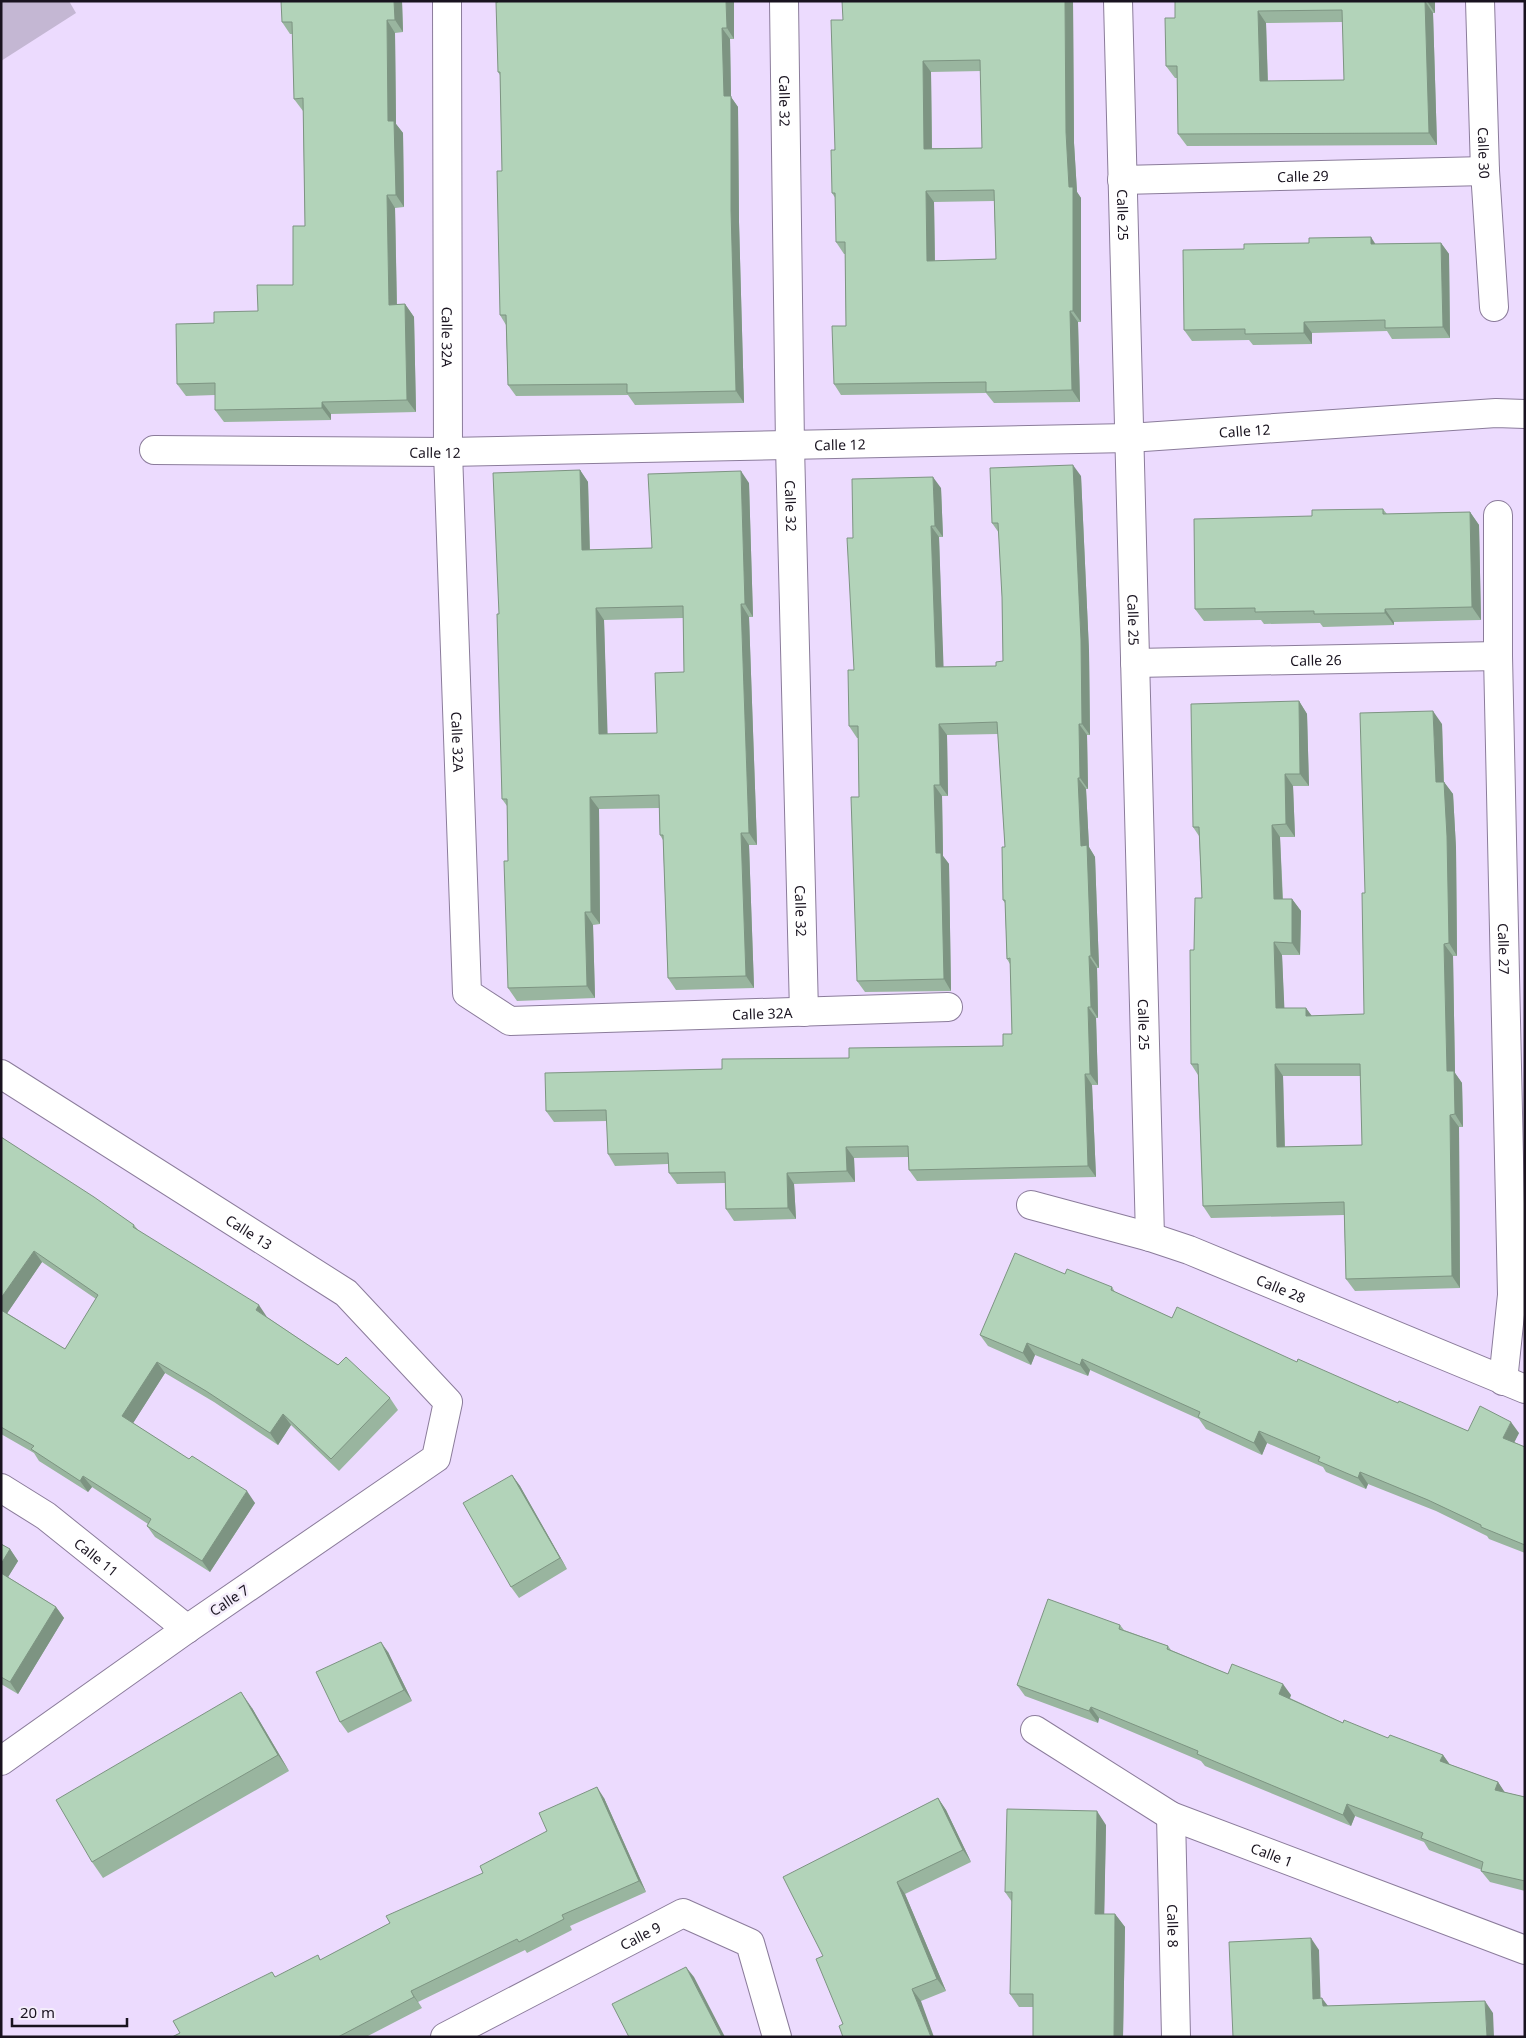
<svg xmlns="http://www.w3.org/2000/svg" width="1526" height="2038" viewBox="0 0 1526 2038" font-family="'Noto Sans',sans-serif">
  <rect width="100%" height="100%" fill="#ecdbfe"/>
  <path fill="#c4b7d3" d="M 1,1 L 69,1 L 76,13 L 1,61 Z"/>
  <g fill="none" stroke-linecap="round" stroke-linejoin="round">
    <g stroke="#8b7c9b" stroke-width="30">
      <g id="minor">
        <path id="s1" d="M 447,1 L 448,452 L 467,993 L 510,1021 L 948,1007"/>
        <path id="s2" d="M 784,1 L 790,446 L 804,1012"/>
        <path id="s3" d="M 1118,1 L 1150,1237"/>
        <path id="s4" d="M 1480,1 L 1485,171 L 1494,307"/>
        <path id="s5" d="M 1122,180 L 1485,171"/>
        <path id="s6" d="M 154,450 L 448,452 L 1129,438 L 1496,413 L 1525,414"/>
        <path id="s7" d="M 1498,515 L 1498,656 L 1512,1295 L 1503,1381"/>
        <path id="s8" d="M 1135,663 L 1498,656"/>
        <path id="s9" d="M 1,1074 L 346,1293 L 448,1402 L 436,1458 L 187,1629 L 1,1761"/>
        <path id="s10" d="M 1031,1205 L 1150,1237 L 1189,1250 L 1525,1389"/>
        <path id="s11" d="M 1,1488 L 46,1516 L 187,1629"/>
        <path id="s12" d="M 1035,1730 L 1171,1816 L 1525,1950"/>
        <path id="s13" d="M 1171,1816 L 1176,2037"/>
        <path id="s14" d="M 445,2037 L 683,1913 L 750,1943 L 777,2037"/>
      </g>
    </g>
    <use href="#minor" stroke="#fff" stroke-width="28"/>
  </g>
  <path fill="#99b59f" fill-rule="evenodd" d="M 402,1 L 403,32 L 395,33 L 396,124 L 403,133 L 404,207 L 395,208 L 397,304 L 405,304 L 414,317 L 416,412 L 331,414 L 331,420 L 224,422 L 215,410 L 215,395 L 186,396 L 177,384 L 214,323 L 258,311 L 293,285 L 305,226 L 303,111 L 294,99 L 293,34 L 290,34 L 282,22 Z
    M 498,1 L 734,1 L 734,39 L 730,39 L 731,97 L 738,107 L 739,222 L 744,403 L 635,405 L 628,395 L 516,396 L 508,385 L 506,325 L 500,315 L 502,171 L 500,75 L 498,72 Z
    M 1073,1 L 1074,143 L 1077,192 L 1081,198 L 1081,322 L 1078,322 L 1080,402 L 994,403 L 986,393 L 841,395 L 834,384 L 846,326 L 845,254 L 844,254 L 836,242 L 836,199 L 832,193 L 843,20 ZM 981,71 L 982,148 L 932,148 L 931,72 ZM 994,201 L 996,259 L 935,261 L 934,202 Z
    M 1175,1 L 1435,1 L 1435,13 L 1433,13 L 1437,145 L 1187,146 L 1178,134 L 1177,78 L 1175,78 L 1166,66 L 1175,18 ZM 1343,22 L 1344,80 L 1268,81 L 1266,23 Z
    M 1441,243 L 1449,254 L 1450,338 L 1392,339 L 1387,331 L 1312,333 L 1312,344 L 1253,345 L 1249,340 L 1192,341 L 1184,330 L 1244,249 L 1376,244 Z
    M 580,470 L 588,482 L 590,550 L 652,548 L 749,483 L 753,617 L 749,617 L 757,845 L 749,845 L 754,988 L 676,990 L 668,978 L 663,840 L 660,835 L 659,808 L 599,809 L 600,924 L 593,925 L 595,998 L 517,1001 L 508,988 L 508,861 L 507,806 L 502,799 L 499,614 ZM 683,618 L 684,672 L 657,733 L 607,734 L 604,620 Z
    M 1081,476 L 1089,651 L 1090,735 L 1087,735 L 1088,789 L 1086,789 L 1089,847 L 1095,857 L 1099,968 L 1097,968 L 1098,1018 L 1096,1018 L 1098,1085 L 1092,1085 L 1096,1177 L 917,1181 L 909,1170 L 908,1157 L 854,1158 L 855,1182 L 794,1184 L 796,1219 L 734,1221 L 726,1209 L 725,1183 L 677,1184 L 669,1173 L 668,1164 L 615,1166 L 608,1154 L 607,1121 L 554,1122 L 546,1111 L 722,1069 L 849,1058 L 1003,1046 L 1012,1034 L 1010,964 L 1007,959 L 1005,903 L 1003,900 L 1005,847 L 998,734 L 947,735 L 948,796 L 942,796 L 943,856 L 949,864 L 951,991 L 865,992 L 857,981 L 859,797 L 858,738 L 857,738 L 849,726 L 854,670 L 853,538 L 941,488 L 943,537 L 939,537 L 943,667 L 996,666 L 1003,661 L 1002,597 L 999,533 L 992,523 Z
    M 1383,509 L 1387,514 L 1470,512 L 1479,525 L 1481,620 L 1394,622 L 1394,625 L 1323,627 L 1320,623 L 1264,624 L 1261,620 L 1204,621 L 1195,609 L 1312,516 Z
    M 1299,701 L 1307,714 L 1309,786 L 1293,786 L 1295,837 L 1280,837 L 1283,899 L 1292,899 L 1301,911 L 1300,955 L 1282,955 L 1284,1008 L 1306,1008 L 1311,1016 L 1364,1014 L 1365,893 L 1442,724 L 1444,782 L 1453,794 L 1456,848 L 1457,956 L 1453,956 L 1455,1073 L 1462,1083 L 1463,1127 L 1459,1127 L 1460,1288 L 1355,1291 L 1346,1279 L 1344,1215 L 1211,1218 L 1203,1206 L 1198,1075 L 1191,1064 L 1194,950 L 1202,898 L 1199,836 L 1193,827 ZM 1283,1076 L 1361,1076 L 1362,1145 L 1285,1147 Z
    M 1,1137 L 134,1225 L 139,1231 L 338,1365 L 390,1398 L 398,1410 L 339,1471 L 291,1425 L 278,1445 L 214,1402 L 165,1373 L 133,1423 L 255,1503 L 210,1572 L 155,1537 L 147,1526 L 148,1524 L 92,1487 L 88,1492 L 39,1461 L 34,1453 L 1,1434 ZM 42,1262 L 96,1299 L 65,1349 L 7,1313 Z
    M 1065,1274 L 1112,1287 L 1115,1292 L 1172,1318 L 1297,1362 L 1398,1403 L 1468,1431 L 1519,1433 L 1514,1442 L 1525,1447 L 1525,1553 L 1489,1539 L 1487,1536 L 1436,1511 L 1368,1484 L 1366,1489 L 1326,1472 L 1323,1467 L 1267,1443 L 1262,1455 L 1206,1429 L 1199,1419 L 1090,1370 L 1088,1376 L 1035,1355 L 1031,1365 L 988,1346 L 980,1335 Z
    M 512,1475 L 520,1486 L 567,1569 L 519,1598 L 511,1587 Z
    M 1,1544 L 10,1549 L 18,1561 L 8,1577 L 56,1607 L 64,1618 L 18,1694 L 1,1684 Z
    M 1120,1625 L 1124,1630 L 1168,1646 L 1171,1650 L 1228,1674 L 1291,1695 L 1290,1698 L 1343,1723 L 1388,1738 L 1443,1755 L 1449,1764 L 1498,1782 L 1504,1792 L 1525,1797 L 1525,1891 L 1490,1882 L 1481,1871 L 1482,1870 L 1429,1850 L 1424,1842 L 1355,1816 L 1351,1826 L 1205,1766 L 1201,1761 L 1099,1718 L 1098,1723 L 1025,1696 L 1017,1685 Z
    M 388,1652 L 412,1701 L 348,1733 L 340,1722 Z
    M 252,1708 L 289,1771 L 103,1878 L 92,1862 Z
    M 604,1798 L 646,1892 L 570,1926 L 572,1930 L 527,1953 L 525,1950 L 418,2002 L 422,2008 L 366,2037 L 172,2037 L 180,2033 L 272,1972 L 275,1977 L 321,1960 L 483,1873 L 547,1831 Z
    M 938,1798 L 946,1810 L 971,1862 L 905,1894 L 946,1991 L 921,2001 L 843,2024 L 823,1956 Z
    M 1106,1825 L 1104,1914 L 1115,1914 L 1125,1927 L 1123,2037 L 1033,2037 L 1033,2007 L 1019,2007 L 1010,1994 L 1012,1902 L 1005,1892 Z"/>
  <path fill="#7d9482" d="M 394,1 L 402,1 L 403,32 L 395,20 Z
    M 726,1 L 734,1 L 734,39 L 727,28 Z
    M 1065,1 L 1073,1 L 1074,143 L 1077,192 L 1081,198 L 1081,322 L 1073,311 L 1069,187 L 1066,132 Z
    M 1425,1 L 1433,13 L 1437,145 L 1429,133 Z
    M 1427,1 L 1435,1 L 1435,13 Z
    M 1258,11 L 1266,23 L 1268,93 L 1260,81 Z
    M 387,20 L 395,33 L 396,124 L 403,133 L 404,207 L 396,195 L 388,121 Z
    M 722,28 L 730,39 L 731,97 L 738,107 L 739,222 L 744,403 L 736,391 L 724,96 Z
    M 923,61 L 931,72 L 932,160 L 924,149 Z
    M 926,191 L 934,202 L 935,272 L 927,261 Z
    M 387,195 L 395,208 L 397,317 L 389,305 Z
    M 1371,237 L 1378,248 L 1371,244 Z
    M 1441,243 L 1449,254 L 1450,338 L 1443,327 Z
    M 405,304 L 414,317 L 416,412 L 407,400 Z
    M 1070,311 L 1078,322 L 1080,402 L 1072,390 Z
    M 1304,322 L 1312,333 L 1312,344 L 1304,333 Z
    M 322,402 L 331,414 L 331,420 L 322,408 Z
    M 1073,465 L 1081,476 L 1089,651 L 1090,735 L 1082,724 Z
    M 580,470 L 588,482 L 590,562 L 582,550 Z
    M 741,471 L 749,483 L 753,617 L 745,604 Z
    M 933,477 L 941,488 L 943,537 L 935,526 Z
    M 1470,512 L 1479,525 L 1481,620 L 1472,607 Z
    M 931,526 L 939,537 L 944,679 L 936,667 Z
    M 741,604 L 749,617 L 757,845 L 749,833 Z
    M 596,608 L 604,620 L 608,746 L 599,734 Z
    M 1385,609 L 1394,622 L 1394,625 L 1385,613 Z
    M 1299,701 L 1307,714 L 1309,786 L 1300,774 Z
    M 1433,711 L 1442,724 L 1444,794 L 1436,782 Z
    M 939,724 L 947,735 L 948,796 L 940,785 Z
    M 1079,724 L 1087,735 L 1088,789 L 1080,778 Z
    M 1285,774 L 1293,786 L 1295,837 L 1286,824 Z
    M 1078,778 L 1086,789 L 1089,847 L 1095,857 L 1099,968 L 1091,956 L 1081,846 Z
    M 1444,782 L 1453,794 L 1456,848 L 1457,956 L 1449,943 Z
    M 934,785 L 942,796 L 943,856 L 949,864 L 951,991 L 944,979 L 936,853 Z
    M 590,797 L 599,809 L 600,924 L 591,912 Z
    M 1272,825 L 1280,837 L 1283,911 L 1274,899 Z
    M 741,833 L 749,845 L 754,988 L 746,976 Z
    M 1292,899 L 1301,911 L 1300,955 L 1292,943 Z
    M 585,912 L 593,925 L 595,998 L 587,986 Z
    M 1274,942 L 1282,955 L 1285,1021 L 1276,1008 Z
    M 1444,944 L 1453,956 L 1455,1073 L 1462,1083 L 1463,1127 L 1455,1114 L 1447,1071 Z
    M 1089,956 L 1097,968 L 1098,1018 L 1091,1007 Z
    M 1088,1007 L 1096,1018 L 1098,1085 L 1090,1074 Z
    M 1306,1008 L 1315,1020 L 1306,1016 Z
    M 1275,1064 L 1283,1076 L 1285,1160 L 1277,1147 Z
    M 1085,1074 L 1092,1085 L 1096,1177 L 1088,1166 Z
    M 1450,1115 L 1459,1127 L 1460,1288 L 1452,1276 Z
    M 846,1147 L 854,1158 L 855,1182 L 847,1171 Z
    M 787,1173 L 794,1184 L 796,1219 L 788,1208 Z
    M 34,1251 L 42,1262 L 4,1318 L 1,1315 L 1,1298 Z
    M 259,1305 L 267,1317 L 256,1310 Z
    M 1027,1343 L 1035,1355 L 1031,1365 L 1023,1353 Z
    M 1082,1359 L 1090,1370 L 1088,1376 L 1080,1365 Z
    M 157,1362 L 165,1373 L 130,1428 L 122,1416 Z
    M 283,1414 L 291,1425 L 278,1445 L 270,1433 Z
    M 1511,1422 L 1519,1433 L 1511,1449 L 1503,1438 Z
    M 1259,1431 L 1267,1443 L 1262,1455 L 1254,1443 Z
    M 1360,1472 L 1368,1484 L 1366,1489 L 1358,1478 Z
    M 512,1475 L 520,1486 L 567,1569 L 560,1558 Z
    M 83,1476 L 92,1487 L 88,1492 L 80,1481 Z
    M 247,1491 L 255,1503 L 210,1572 L 202,1561 Z
    M 10,1549 L 18,1561 L 5,1582 L 1,1576 L 1,1564 Z
    M 56,1607 L 64,1618 L 18,1694 L 10,1682 Z
    M 381,1642 L 388,1652 L 412,1701 L 404,1690 Z
    M 1283,1684 L 1291,1695 L 1287,1705 L 1279,1694 Z
    M 241,1692 L 252,1708 L 289,1771 L 278,1755 Z
    M 1091,1707 L 1099,1718 L 1098,1723 L 1089,1711 Z
    M 1443,1755 L 1451,1766 L 1440,1761 Z
    M 1498,1782 L 1506,1794 L 1495,1790 Z
    M 597,1787 L 604,1798 L 646,1892 L 639,1881 Z
    M 938,1798 L 946,1810 L 971,1862 L 963,1850 Z
    M 1347,1804 L 1355,1816 L 1351,1826 L 1343,1815 Z
    M 1097,1811 L 1106,1825 L 1104,1927 L 1095,1914 Z
    M 897,1882 L 905,1894 L 946,1991 L 937,1979 Z
    M 1115,1914 L 1125,1927 L 1123,2037 L 1114,2037 Z
    M 1311,1938 L 1319,1950 L 1321,2011 L 1313,1999 Z
    M 686,1967 L 694,1977 L 725,2037 L 722,2037 Z
    M 912,1989 L 921,2001 L 934,2037 L 931,2037 Z
    M 411,1991 L 418,2002 L 422,2008 L 414,1997 Z
    M 1322,1998 L 1331,2010 L 1323,2006 Z
    M 1485,2001 L 1493,2013 L 1494,2037 L 1487,2037 Z"/>
  <path fill="#b2d3b9" stroke="#7d9482" fill-rule="evenodd" d="M 281,1 L 394,1 L 395,20 L 387,20 L 388,121 L 394,121 L 396,195 L 387,195 L 389,305 L 405,304 L 407,400 L 322,402 L 322,408 L 215,410 L 215,383 L 177,384 L 176,324 L 214,323 L 214,312 L 258,311 L 257,285 L 293,285 L 293,226 L 305,226 L 303,98 L 294,99 L 292,22 L 282,22 Z
    M 498,1 L 726,1 L 727,28 L 722,28 L 724,96 L 731,96 L 731,210 L 736,391 L 627,393 L 627,384 L 508,385 L 506,315 L 500,315 L 497,171 L 502,171 L 500,72 L 498,72 L 496,2 L 498,2 Z
    M 842,1 L 1065,1 L 1066,132 L 1069,187 L 1073,187 L 1073,311 L 1070,311 L 1072,390 L 986,392 L 986,382 L 834,384 L 832,326 L 846,326 L 845,242 L 836,242 L 835,193 L 832,193 L 831,150 L 835,150 L 831,20 L 843,20 ZM 980,60 L 982,148 L 924,149 L 923,61 ZM 994,190 L 996,259 L 927,261 L 926,191 Z
    M 1175,1 L 1425,1 L 1429,133 L 1178,134 L 1177,66 L 1166,66 L 1165,18 L 1175,18 ZM 1342,10 L 1344,80 L 1260,81 L 1258,11 Z
    M 1371,237 L 1371,244 L 1441,243 L 1443,327 L 1385,328 L 1385,320 L 1304,322 L 1304,333 L 1245,334 L 1245,329 L 1184,330 L 1183,250 L 1244,249 L 1244,244 L 1309,243 L 1309,238 Z
    M 1073,465 L 1081,640 L 1082,724 L 1079,724 L 1080,778 L 1078,778 L 1081,846 L 1087,845 L 1091,956 L 1089,956 L 1091,1007 L 1088,1007 L 1090,1074 L 1085,1074 L 1088,1166 L 909,1170 L 908,1146 L 846,1147 L 847,1171 L 787,1173 L 788,1208 L 726,1209 L 725,1172 L 669,1173 L 668,1153 L 608,1154 L 606,1110 L 546,1111 L 545,1073 L 722,1069 L 722,1059 L 849,1058 L 849,1048 L 1003,1046 L 1003,1034 L 1012,1034 L 1010,958 L 1007,959 L 1005,900 L 1003,900 L 1002,847 L 1005,847 L 997,722 L 939,724 L 940,785 L 934,785 L 936,853 L 941,853 L 944,979 L 857,981 L 851,797 L 859,797 L 858,726 L 849,726 L 848,670 L 854,670 L 847,538 L 853,538 L 852,479 L 933,477 L 935,526 L 931,526 L 936,667 L 996,666 L 996,662 L 1003,661 L 1002,597 L 998,523 L 992,523 L 990,468 Z
    M 580,470 L 582,550 L 652,548 L 648,474 L 741,471 L 745,604 L 741,604 L 749,833 L 741,833 L 746,976 L 668,978 L 663,835 L 660,835 L 659,795 L 590,797 L 591,912 L 585,912 L 587,986 L 508,988 L 504,861 L 508,861 L 507,799 L 502,799 L 497,614 L 499,614 L 493,473 ZM 683,606 L 684,672 L 655,673 L 657,733 L 599,734 L 596,608 Z
    M 1383,509 L 1383,514 L 1470,512 L 1472,607 L 1385,609 L 1385,613 L 1314,614 L 1314,611 L 1255,612 L 1255,608 L 1195,609 L 1194,519 L 1312,516 L 1312,510 Z
    M 1299,701 L 1300,774 L 1285,774 L 1286,824 L 1272,825 L 1274,899 L 1292,899 L 1292,943 L 1274,942 L 1276,1008 L 1306,1008 L 1306,1016 L 1364,1014 L 1362,893 L 1365,893 L 1360,713 L 1433,711 L 1436,782 L 1444,782 L 1447,836 L 1449,943 L 1444,944 L 1447,1071 L 1454,1071 L 1455,1114 L 1450,1115 L 1452,1276 L 1346,1279 L 1344,1202 L 1203,1206 L 1198,1064 L 1191,1064 L 1190,950 L 1194,950 L 1195,898 L 1202,898 L 1199,827 L 1193,827 L 1191,704 ZM 1275,1064 L 1360,1064 L 1362,1145 L 1277,1147 Z
    M 1,1137 L 94,1197 L 134,1225 L 133,1227 L 259,1305 L 256,1310 L 338,1365 L 346,1357 L 390,1398 L 331,1459 L 283,1414 L 270,1433 L 206,1391 L 157,1362 L 122,1416 L 189,1459 L 192,1456 L 247,1491 L 202,1561 L 147,1526 L 151,1519 L 83,1476 L 80,1481 L 31,1449 L 34,1446 L 1,1427 L 1,1310 L 65,1349 L 98,1295 L 34,1251 L 1,1298 Z
    M 1015,1253 L 1065,1274 L 1067,1269 L 1112,1287 L 1111,1290 L 1172,1318 L 1177,1307 L 1297,1362 L 1298,1359 L 1398,1403 L 1399,1401 L 1468,1431 L 1480,1406 L 1511,1422 L 1503,1438 L 1525,1447 L 1525,1545 L 1481,1527 L 1481,1525 L 1428,1500 L 1360,1472 L 1358,1478 L 1318,1461 L 1320,1457 L 1259,1431 L 1254,1443 L 1198,1417 L 1200,1412 L 1082,1359 L 1080,1365 L 1027,1343 L 1023,1353 L 980,1335 Z
    M 512,1475 L 560,1558 L 511,1587 L 463,1503 Z
    M 1,1544 L 10,1549 L 1,1564 Z
    M 1,1573 L 56,1607 L 10,1682 L 1,1677 Z
    M 1048,1599 L 1120,1625 L 1119,1629 L 1168,1646 L 1167,1649 L 1228,1674 L 1232,1664 L 1283,1684 L 1279,1694 L 1343,1723 L 1344,1720 L 1388,1738 L 1390,1735 L 1443,1755 L 1440,1761 L 1498,1782 L 1495,1790 L 1525,1797 L 1525,1881 L 1481,1871 L 1483,1862 L 1421,1838 L 1423,1833 L 1347,1804 L 1343,1815 L 1197,1754 L 1198,1751 L 1091,1707 L 1089,1711 L 1017,1685 Z
    M 381,1642 L 404,1690 L 340,1722 L 316,1672 Z
    M 241,1692 L 278,1755 L 92,1862 L 56,1800 Z
    M 597,1787 L 639,1881 L 562,1915 L 564,1919 L 519,1942 L 517,1939 L 411,1991 L 414,1997 L 338,2037 L 172,2037 L 180,2033 L 173,2021 L 272,1972 L 275,1977 L 318,1955 L 320,1960 L 390,1923 L 386,1916 L 483,1873 L 480,1866 L 547,1831 L 539,1813 Z
    M 938,1798 L 963,1850 L 897,1882 L 937,1979 L 912,1989 L 931,2037 L 843,2037 L 839,2026 L 843,2024 L 816,1959 L 823,1956 L 783,1877 Z
    M 1007,1809 L 1097,1811 L 1095,1914 L 1115,1914 L 1114,2037 L 1033,2037 L 1033,1994 L 1010,1994 L 1012,1892 L 1005,1892 Z
    M 1311,1938 L 1313,1999 L 1322,1998 L 1323,2006 L 1485,2001 L 1487,2037 L 1233,2037 L 1229,1942 Z
    M 686,1967 L 722,2037 L 629,2037 L 612,2004 Z"/>
  <g text-anchor="middle" dominant-baseline="central" stroke-width="5" stroke-linejoin="round" paint-order="stroke">
    <g font-size="14" fill="#19131f" stroke="#f4edfb">
      <text stroke="none"><textPath href="#s2" startOffset="100">Calle 32</textPath></text>
      <text stroke="none"><textPath href="#s4" startOffset="152">Calle 30</textPath></text>
      <text stroke="none"><textPath href="#s5" startOffset="181">Calle 29</textPath></text>
      <text stroke="none"><textPath href="#s3" startOffset="214">Calle 25</textPath></text>
      <text stroke="none"><textPath href="#s1" startOffset="336">Calle 32A</textPath></text>
      <text stroke="none"><textPath href="#s6" startOffset="1091">Calle 12</textPath></text>
      <text stroke="none"><textPath href="#s6" startOffset="686">Calle 12</textPath></text>
      <text stroke="none"><textPath href="#s6" startOffset="281">Calle 12</textPath></text>
      <text stroke="none"><textPath href="#s2" startOffset="505">Calle 32</textPath></text>
      <text stroke="none"><textPath href="#s3" startOffset="619">Calle 25</textPath></text>
      <text stroke="none"><textPath href="#s8" startOffset="181">Calle 26</textPath></text>
      <text stroke="none"><textPath href="#s1" startOffset="741">Calle 32A</textPath></text>
      <text stroke="none"><textPath href="#s2" startOffset="910">Calle 32</textPath></text>
      <text stroke="none"><textPath href="#s7" startOffset="434">Calle 27</textPath></text>
      <text stroke="none"><textPath href="#s1" startOffset="1296">Calle 32A</textPath></text>
      <text stroke="none"><textPath href="#s3" startOffset="1024">Calle 25</textPath></text>
      <text stroke="none"><textPath href="#s9" startOffset="294">Calle 13</textPath></text>
      <text stroke="none"><textPath href="#s10" startOffset="264">Calle 28</textPath></text>
      <text stroke="none"><textPath href="#s11" startOffset="118">Calle 11</textPath></text>
      <text transform="translate(229 1600) rotate(-34)">Calle 7</text>
      <text stroke="none"><textPath href="#s12" startOffset="269">Calle 1</textPath></text>
      <text stroke="none"><textPath href="#s13" startOffset="110">Calle 8</textPath></text>
      <text stroke="none"><textPath href="#s14" startOffset="220">Calle 9</textPath></text>
    </g>
  </g>
  <rect width="1526" height="2038" fill="none" stroke="#19131f" stroke-width="5"/>
  <path d="M12 2018v8h115v-8" fill="none" stroke="#19131f" stroke-width="2.5"/>
  <text x="20" y="2018" font-size="15" fill="#19131f" stroke="#f4edfb" stroke-width="4" paint-order="stroke">20 m</text>
</svg>
